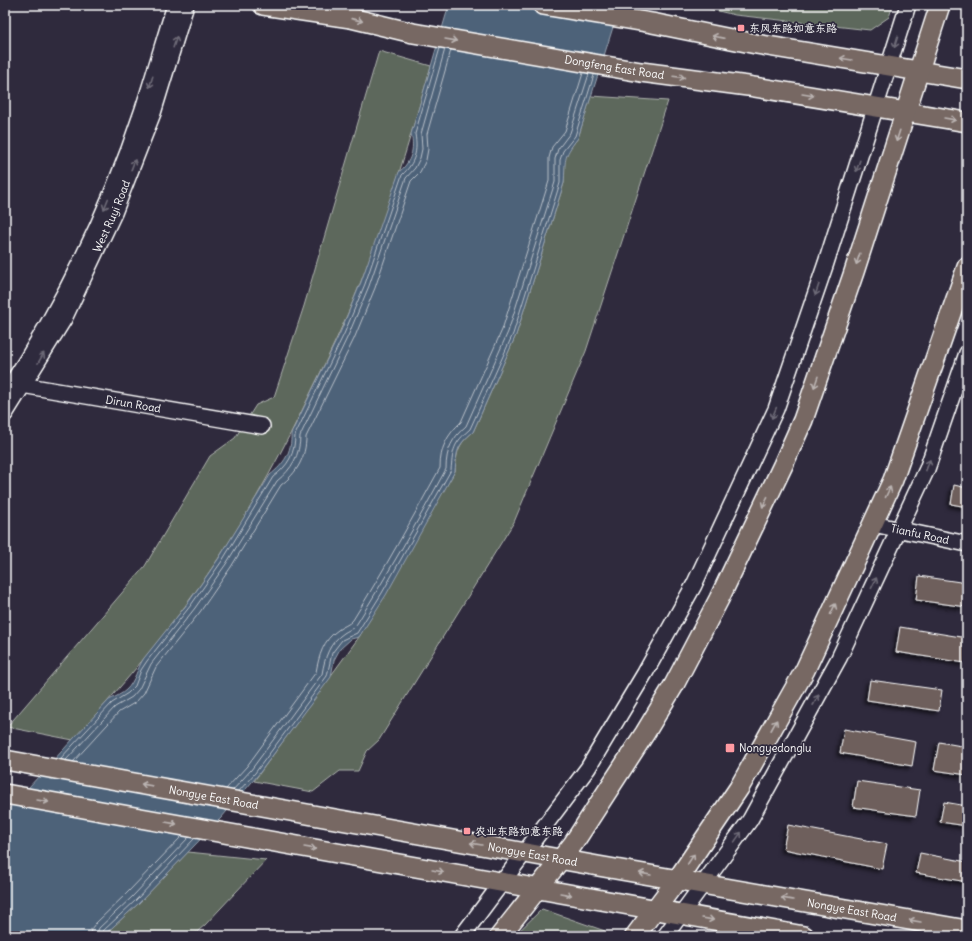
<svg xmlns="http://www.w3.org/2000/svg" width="972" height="941" viewBox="0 0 972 941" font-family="Delius,'LXGW WenKai TC',sans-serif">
  <defs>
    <filter id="shadow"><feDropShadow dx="-3" dy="3" stdDeviation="2" flood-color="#0009"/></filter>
  </defs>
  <rect width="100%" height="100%" fill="#2f2a3d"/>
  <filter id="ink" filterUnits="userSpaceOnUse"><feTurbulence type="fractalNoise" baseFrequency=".025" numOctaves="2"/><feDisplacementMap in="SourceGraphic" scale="8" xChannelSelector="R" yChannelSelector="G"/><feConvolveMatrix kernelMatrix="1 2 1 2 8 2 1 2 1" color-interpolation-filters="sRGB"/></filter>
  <g filter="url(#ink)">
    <path fill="#5d675c" stroke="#aeb3ae" d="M 693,5 L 893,5 L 889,17 L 870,30 L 735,15 Z
      M 379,51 L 431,66 C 410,139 388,213 360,284 C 346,320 329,355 312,390 C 284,448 254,505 218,559 C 176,623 125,683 73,740 L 7,727 L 145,566 L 210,456 L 235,438 L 256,405 L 274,397 L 304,306 Z
      M 591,96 L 668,101 L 586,351 L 514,522 L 379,740 L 367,751 L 358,771 L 340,771 L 313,792 L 254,781 L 359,637 L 455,471 C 457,452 457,445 473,432 L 516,335 L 564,183 L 564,160 L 567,152 L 578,138 Z
      M 188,852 L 266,860 L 205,925 L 192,936 L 103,936 L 139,903 Z
      M 542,909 L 605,931 L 601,936 L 514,936 Z"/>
    <path fill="#4e6279" stroke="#95a1af" d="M 449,5 L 620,5 L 578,138 C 562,158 566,160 564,183 L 516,335 L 473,432 C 456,446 457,451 455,471 L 386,595 L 359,637 L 351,639 L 340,649 L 334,660 L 331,677 L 258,775 L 221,818 L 139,903 L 103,936 L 5,936 L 5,813 L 109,700 C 115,697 122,694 126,690 C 135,682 137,668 144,658 L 188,603 L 219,558 L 270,475 C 284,464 292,452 291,434 L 340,333 L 361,282 L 399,172 C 411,162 415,149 411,134 Z"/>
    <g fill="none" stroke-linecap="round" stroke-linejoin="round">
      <path stroke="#b8c0c9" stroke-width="1" d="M 60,759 L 112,703 L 128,693 L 135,686 L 141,670 L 147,661 L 191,605 L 222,561 L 273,477 C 288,466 295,454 295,435 L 344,334 L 365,284 L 402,175 C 415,163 418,151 415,134 L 440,48
        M 66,760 L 115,707 L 132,697 L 139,689 L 151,664 L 195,608 L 226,564 L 277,481 C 292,469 300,455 300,436 L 348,336 L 369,286 L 406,178 L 415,168 L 420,158 L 422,149 L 421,134 L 445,49
        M 73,762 L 119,712 L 136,702 L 144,693 L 156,667 L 200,612 L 231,567 L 281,485 C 297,473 306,457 306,437 L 354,339 L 375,288 L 411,181 L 420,172 L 426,160 L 428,149 L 427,134 L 451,50
        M 226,789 L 247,766 L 316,672 C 319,656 323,640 338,630 C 343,626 349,625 353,620 C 384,570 412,519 440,468 C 440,448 447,435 461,422 L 502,330 L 549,181 L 549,158 L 552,147 L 565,131 L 583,73
        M 233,790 L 251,770 L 322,674 C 325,657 329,643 344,633 C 350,629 354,629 358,622 C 389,572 418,521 446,469 C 446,450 452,438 466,426 L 508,332 L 555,182 L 555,159 L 558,149 L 570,133 L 589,74
        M 239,791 L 255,773 L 327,676 L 332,653 L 342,640 L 357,633 L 382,593 L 451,470 C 453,449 453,444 470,429 L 513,334 L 560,183 L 560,160 L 563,151 L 575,136 L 594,75
        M 90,936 L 91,929 L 95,924 L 128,892 L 182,836
        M 96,936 L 99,928 L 132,897 L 189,837
        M 101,936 L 103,931 L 136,900 L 195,838"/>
    </g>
    <path fill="#6e5f5c" stroke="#fff" filter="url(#shadow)" d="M 954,485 L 967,488 L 967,507 L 951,504 Z
      M 919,576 L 967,583 L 967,607 L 916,600 Z
      M 900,627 L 967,638 L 965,663 L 896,652 Z
      M 870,680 L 942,690 L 939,711 L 867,700 Z
      M 844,729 L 916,742 L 912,766 L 840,753 Z
      M 939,742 L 967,747 L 967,775 L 934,770 Z
      M 857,781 L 920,790 L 916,816 L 853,807 Z
      M 944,802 L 967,806 L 967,826 L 940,822 Z
      M 788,825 L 887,844 L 882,869 L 783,849 Z
      M 920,853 L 967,862 L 967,882 L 916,873 Z"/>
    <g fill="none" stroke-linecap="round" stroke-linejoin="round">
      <g stroke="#fff" stroke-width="18">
        <g id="minor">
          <path id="s1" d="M 16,384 L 262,426"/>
          <path d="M 5,394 C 63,306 110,209 143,109 C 154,75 164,40 175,5"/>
          <path id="s2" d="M 5,414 L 64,319 L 114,213 L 153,113 L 186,5"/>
          <path id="s3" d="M 873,524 L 967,544"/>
          <path d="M 462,936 L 588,768 L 645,673 L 694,585 L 776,409 L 826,263 L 908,5"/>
          <path d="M 665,936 L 750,820 L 839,658 L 927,469 L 967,353"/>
        </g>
      </g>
      <g stroke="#fff" stroke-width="22">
        <g id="major">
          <path id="s4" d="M 263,5 L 351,18 L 413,33 L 641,72 L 748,86 L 967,122"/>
          <path d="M 543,5 L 652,23 L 756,44 L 967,79"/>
          <path id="s5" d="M 5,760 L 598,866 L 967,930"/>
          <path d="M 5,794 L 804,936"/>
          <path d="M 500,936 L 573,844 L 645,733 L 674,685 L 719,599 L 783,465 L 803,420 L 854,272 L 940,5"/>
          <path d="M 635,936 L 677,880 L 739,788 L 805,670 L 893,480 L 967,267"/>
        </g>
      </g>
      <use href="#minor" stroke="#2f2a3d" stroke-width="15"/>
      <use href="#major" stroke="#776864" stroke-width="19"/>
    </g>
    <defs><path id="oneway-shaft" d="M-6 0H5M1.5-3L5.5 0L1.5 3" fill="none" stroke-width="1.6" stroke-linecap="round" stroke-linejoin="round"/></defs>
    <g stroke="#bbb4b2">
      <use href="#oneway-shaft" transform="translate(357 20) rotate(13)"/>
      <use href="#oneway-shaft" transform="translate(718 37) rotate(-168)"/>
      <use href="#oneway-shaft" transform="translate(451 40) rotate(10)"/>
      <use href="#oneway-shaft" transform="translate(846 59) rotate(-171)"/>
      <use href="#oneway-shaft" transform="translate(679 77) rotate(7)"/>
      <use href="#oneway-shaft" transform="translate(808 95) rotate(9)"/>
      <use href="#oneway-shaft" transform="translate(950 119) rotate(10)"/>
      <use href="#oneway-shaft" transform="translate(898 136) rotate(108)"/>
      <use href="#oneway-shaft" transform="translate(858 259) rotate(108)"/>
      <use href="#oneway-shaft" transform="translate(816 382) rotate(109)"/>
      <use href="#oneway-shaft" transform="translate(888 492) rotate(-65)"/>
      <use href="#oneway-shaft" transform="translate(765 502) rotate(116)"/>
      <use href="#oneway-shaft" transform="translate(833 609) rotate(-65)"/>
      <use href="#oneway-shaft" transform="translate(774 725) rotate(-61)"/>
      <use href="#oneway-shaft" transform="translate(147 785) rotate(-170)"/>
      <use href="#oneway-shaft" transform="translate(43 801) rotate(10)"/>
      <use href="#oneway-shaft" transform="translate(171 823) rotate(10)"/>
      <use href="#oneway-shaft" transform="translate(476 844) rotate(-170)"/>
      <use href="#oneway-shaft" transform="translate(310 848) rotate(10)"/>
      <use href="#oneway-shaft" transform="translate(691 859) rotate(-56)"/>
      <use href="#oneway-shaft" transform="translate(438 871) rotate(10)"/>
      <use href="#oneway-shaft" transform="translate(645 874) rotate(-170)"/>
      <use href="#oneway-shaft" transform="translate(566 894) rotate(10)"/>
      <use href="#oneway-shaft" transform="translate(787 899) rotate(-170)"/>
      <use href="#oneway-shaft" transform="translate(708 919) rotate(10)"/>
      <use href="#oneway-shaft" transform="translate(915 921) rotate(-170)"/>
    </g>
    <g stroke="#6d6a77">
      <use href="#oneway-shaft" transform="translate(175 42) rotate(-72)"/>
      <use href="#oneway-shaft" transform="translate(896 42) rotate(107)"/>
      <use href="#oneway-shaft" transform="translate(151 82) rotate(107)"/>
      <use href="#oneway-shaft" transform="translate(133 165) rotate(-69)"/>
      <use href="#oneway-shaft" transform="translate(858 166) rotate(108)"/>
      <use href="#oneway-shaft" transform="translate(106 204) rotate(112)"/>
      <use href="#oneway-shaft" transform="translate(817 290) rotate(109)"/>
      <use href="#oneway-shaft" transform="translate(41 358) rotate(-60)"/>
      <use href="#oneway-shaft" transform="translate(774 413) rotate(113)"/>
      <use href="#oneway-shaft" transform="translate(928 465) rotate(-69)"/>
      <use href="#oneway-shaft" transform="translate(874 583) rotate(-64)"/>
      <use href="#oneway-shaft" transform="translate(816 700) rotate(-61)"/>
      <use href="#oneway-shaft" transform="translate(738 837) rotate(-55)"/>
    </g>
  </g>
  <g fill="#ff9aa2" stroke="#2f2a3d" stroke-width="1.5">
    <rect x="737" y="24" width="8" height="8" rx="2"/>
    <rect x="725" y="743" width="10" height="10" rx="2"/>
    <rect x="463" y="827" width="8" height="8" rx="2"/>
  </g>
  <g text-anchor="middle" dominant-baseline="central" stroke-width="3.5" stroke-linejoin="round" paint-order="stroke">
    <g font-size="11" fill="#fff" stroke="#2f2a3d" text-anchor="start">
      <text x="749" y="28">东风东路如意东路</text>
      <text x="739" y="748">Nongyedonglu</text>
      <text x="475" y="831">农业东路如意东路</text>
    </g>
    <g font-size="11" fill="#fff" stroke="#2f2a3d">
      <text stroke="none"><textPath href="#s4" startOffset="357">Dongfeng East Road</textPath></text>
      <text stroke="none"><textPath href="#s2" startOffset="225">West Ruyi Road</textPath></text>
      <text stroke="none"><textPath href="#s1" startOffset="119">Dirun Road</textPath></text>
      <text stroke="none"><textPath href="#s3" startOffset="48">Tianfu Road</textPath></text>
      <text stroke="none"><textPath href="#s5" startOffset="212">Nongye East Road</textPath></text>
      <text stroke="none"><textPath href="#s5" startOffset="536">Nongye East Road</textPath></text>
      <text stroke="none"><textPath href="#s5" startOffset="860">Nongye East Road</textPath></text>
    </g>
  </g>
  <rect width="972" height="941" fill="none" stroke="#2f2a3d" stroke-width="20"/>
  <rect x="10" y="10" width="952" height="921" fill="none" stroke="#fff" stroke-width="1.5" filter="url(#ink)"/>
</svg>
